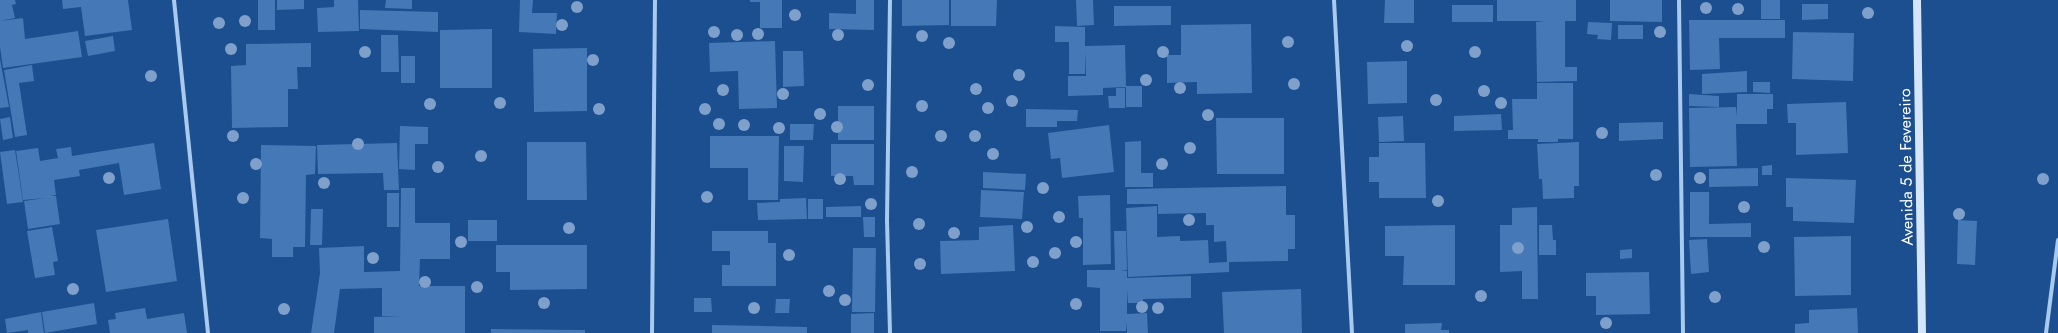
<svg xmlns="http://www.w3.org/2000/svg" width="2058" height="333" viewBox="0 0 2058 333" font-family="Jost,sans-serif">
  <rect width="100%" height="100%" fill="#1b4f8f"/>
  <path fill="#4478b7" d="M 0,0 L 15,0 L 16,4 L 12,5 L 15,18 L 0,21 Z
    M 62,0 L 128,0 L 132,30 L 85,36 L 81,7 L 63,9 Z
    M 258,0 L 275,0 L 275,30 L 258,30 Z
    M 277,0 L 304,0 L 304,9 L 277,10 Z
    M 334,0 L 358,0 L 359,31 L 318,32 L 317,8 L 334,7 Z
    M 386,0 L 412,0 L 412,9 L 385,8 Z
    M 520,0 L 533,0 L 532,13 L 557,13 L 556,34 L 519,32 Z
    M 750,0 L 782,0 L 782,28 L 760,28 L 760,2 L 750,2 Z
    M 856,0 L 874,0 L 874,30 L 829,29 L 829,13 L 856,14 Z
    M 902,0 L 949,0 L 949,25 L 902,26 Z
    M 951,0 L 997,0 L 996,26 L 951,26 Z
    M 1076,0 L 1093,0 L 1094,25 L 1077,26 Z
    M 1385,0 L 1414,0 L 1414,23 L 1384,23 Z
    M 1497,0 L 1576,0 L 1576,21 L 1565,21 L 1565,67 L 1577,67 L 1577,81 L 1537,82 L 1536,22 L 1544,21 L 1497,21 Z
    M 1610,0 L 1662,0 L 1662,22 L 1610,21 Z
    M 1761,0 L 1780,0 L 1780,19 L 1761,19 Z
    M 1802,4 L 1828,4 L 1828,19 L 1802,20 Z
    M 1452,5 L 1493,5 L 1493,22 L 1452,22 Z
    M 1114,6 L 1171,6 L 1171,25 L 1114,26 Z
    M 360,10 L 438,12 L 438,32 L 360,29 Z
    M 23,18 L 25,39 L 78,31 L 82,57 L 3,68 L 0,47 L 0,21 Z
    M 1689,20 L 1719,20 L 1719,31 L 1719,20 L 1785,20 L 1785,38 L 1719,38 L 1720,69 L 1690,70 Z
    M 1588,22 L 1612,23 L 1611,40 L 1597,39 L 1598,35 L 1587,34 Z
    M 1251,24 L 1252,93 L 1197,94 L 1197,82 L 1167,83 L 1167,55 L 1181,55 L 1181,25 Z
    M 1618,25 L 1643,25 L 1643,39 L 1618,39 Z
    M 1055,26 L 1085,27 L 1085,46 L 1125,45 L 1126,87 L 1103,88 L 1103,95 L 1068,96 L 1068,76 L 1086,76 L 1086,52 L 1085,74 L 1069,74 L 1069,42 L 1055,42 Z
    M 492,29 L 492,88 L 440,88 L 440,30 Z
    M 1793,32 L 1854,33 L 1853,81 L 1792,79 Z
    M 381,35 L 398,35 L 399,72 L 381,72 Z
    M 113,36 L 115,51 L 88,56 L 85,41 Z
    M 775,41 L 777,108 L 739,109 L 738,71 L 710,72 L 709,43 Z
    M 311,43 L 311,67 L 297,67 L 298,89 L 288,89 L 288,127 L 232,128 L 231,66 L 246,65 L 246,44 Z
    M 587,48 L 587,111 L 534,112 L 533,49 Z
    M 783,51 L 803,51 L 804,86 L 783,87 Z
    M 401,56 L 415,56 L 415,83 L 401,83 Z
    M 0,59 L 9,107 L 0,108 Z
    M 1407,61 L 1407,103 L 1368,104 L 1367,62 Z
    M 32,65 L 34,81 L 19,83 L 27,135 L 15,137 L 4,70 Z
    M 1747,71 L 1747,92 L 1702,94 L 1702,74 Z
    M 1753,82 L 1770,82 L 1770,93 L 1753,92 Z
    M 1537,83 L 1573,83 L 1573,139 L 1558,139 L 1558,142 L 1538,142 L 1538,139 L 1508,139 L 1508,130 L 1513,130 L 1512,99 L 1537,99 Z
    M 1126,86 L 1142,86 L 1142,107 L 1126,107 Z
    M 1116,88 L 1125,88 L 1125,108 L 1109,108 L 1108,96 L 1116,96 Z
    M 1689,94 L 1719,96 L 1719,107 L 1689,106 Z
    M 1737,94 L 1773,94 L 1773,109 L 1767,109 L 1767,124 L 1736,124 L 1737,166 L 1690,167 L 1689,108 L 1736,107 L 1737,116 Z
    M 1846,102 L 1848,153 L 1796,155 L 1796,123 L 1788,123 L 1787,104 Z
    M 838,106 L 874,106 L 874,140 L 838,140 Z
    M 1026,109 L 1078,110 L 1077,121 L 1057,121 L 1057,127 L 1026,127 Z
    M 1501,114 L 1502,130 L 1454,131 L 1454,116 Z
    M 1403,116 L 1404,141 L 1379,142 L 1378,117 Z
    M 10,117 L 13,138 L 3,140 L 0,119 Z
    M 1216,118 L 1284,118 L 1284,174 L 1217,174 Z
    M 1663,122 L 1663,139 L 1619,141 L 1619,123 Z
    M 790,124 L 814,124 L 813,140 L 790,140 Z
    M 1109,125 L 1114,172 L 1062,178 L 1060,158 L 1051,159 L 1048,133 Z
    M 400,126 L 428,127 L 428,144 L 415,144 L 415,170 L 399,169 Z
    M 710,136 L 779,136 L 778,200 L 748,200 L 748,168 L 710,168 Z
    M 1141,141 L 1141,173 L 1153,173 L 1153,187 L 1125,187 L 1125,142 Z
    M 527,142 L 586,142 L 587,200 L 527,200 Z
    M 1579,142 L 1579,186 L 1574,186 L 1574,198 L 1543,199 L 1542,179 L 1539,179 L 1537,144 Z
    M 154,143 L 161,189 L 124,195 L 119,163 L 79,170 L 80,176 L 54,180 L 56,195 L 51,196 L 56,196 L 60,224 L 28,229 L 24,201 L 45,198 L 23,200 L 16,151 L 38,148 L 40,161 L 58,158 L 56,149 L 71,147 L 72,156 Z
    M 397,143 L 399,190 L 384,190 L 383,173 L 318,174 L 317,145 Z
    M 1379,143 L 1425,143 L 1426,198 L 1379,198 L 1379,182 L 1369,182 L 1369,157 L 1379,157 Z
    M 831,144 L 874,144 L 874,185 L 854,185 L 853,176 L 831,176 Z
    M 261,145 L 316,146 L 315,174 L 306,175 L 305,247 L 293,247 L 293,257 L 272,257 L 272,239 L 260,238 Z
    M 784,146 L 804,146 L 803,182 L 784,181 Z
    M 15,150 L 23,202 L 7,204 L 0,152 Z
    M 1772,165 L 1772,175 L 1762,175 L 1762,166 Z
    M 1758,168 L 1758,186 L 1709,187 L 1709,169 Z
    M 983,172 L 1026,174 L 1025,190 L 983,188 Z
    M 1786,178 L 1856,180 L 1854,223 L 1793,221 L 1793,207 L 1786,207 Z
    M 1286,186 L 1286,215 L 1295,215 L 1295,249 L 1288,249 L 1288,261 L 1229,262 L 1229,272 L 1128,277 L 1126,208 L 1157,206 L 1157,237 L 1180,236 L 1180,241 L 1208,240 L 1209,263 L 1227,262 L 1226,241 L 1214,242 L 1214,225 L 1206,225 L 1206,213 L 1158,214 L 1158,204 L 1127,204 L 1127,189 Z
    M 401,188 L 415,188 L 415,223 L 450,223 L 450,259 L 420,259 L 419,286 L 465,286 L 465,333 L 374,333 L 374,317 L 400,316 L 382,316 L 382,288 L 340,289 L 334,333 L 311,333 L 320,273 L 319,248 L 364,246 L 364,272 L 400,271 Z
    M 981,190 L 1024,192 L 1022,219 L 980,217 Z
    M 1690,192 L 1709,192 L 1709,224 L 1751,223 L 1751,237 L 1690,237 Z
    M 387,193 L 399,193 L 399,227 L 387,227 Z
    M 1110,195 L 1111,264 L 1083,265 L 1083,218 L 1079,218 L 1078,196 Z
    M 806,198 L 807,219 L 758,220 L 757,203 L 780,202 L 780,199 Z
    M 808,199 L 823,199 L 823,219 L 808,219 Z
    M 861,206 L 861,217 L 826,217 L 826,207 Z
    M 1537,207 L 1538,299 L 1522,299 L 1522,271 L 1500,272 L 1500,225 L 1512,225 L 1512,208 Z
    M 311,209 L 323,209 L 322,245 L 310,245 Z
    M 863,217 L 875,217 L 875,237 L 864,237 Z
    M 168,219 L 177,281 L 106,292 L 96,230 Z
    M 468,220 L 497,220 L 497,241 L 468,241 Z
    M 1958,220 L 1977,221 L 1975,265 L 1957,264 Z
    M 1013,225 L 1015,271 L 941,274 L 940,241 L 979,240 L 979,227 Z
    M 1455,225 L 1455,285 L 1403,285 L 1404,256 L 1385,256 L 1385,226 Z
    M 1539,225 L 1552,225 L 1553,240 L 1556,240 L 1556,255 L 1539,255 Z
    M 52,227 L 58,261 L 53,262 L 55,275 L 35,278 L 27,231 Z
    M 712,231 L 768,231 L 768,243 L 776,243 L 776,286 L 722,286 L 722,265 L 730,265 L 730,251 L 712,251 Z
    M 1114,231 L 1126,231 L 1127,270 L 1121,271 L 1127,271 L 1127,278 L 1191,276 L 1191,298 L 1143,299 L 1143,303 L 1128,303 L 1127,290 L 1127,314 L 1147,313 L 1148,333 L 1127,333 L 1127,322 L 1126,331 L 1100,331 L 1100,288 L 1087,287 L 1087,270 L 1115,270 Z
    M 1851,236 L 1851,295 L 1795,296 L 1794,237 Z
    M 1707,239 L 1709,272 L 1691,274 L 1689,240 Z
    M 496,245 L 587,245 L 587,289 L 510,290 L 510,272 L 496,272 Z
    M 853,248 L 876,248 L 875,312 L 852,312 Z
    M 1632,249 L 1632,258 L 1620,259 L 1620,250 Z
    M 1649,272 L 1650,314 L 1596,315 L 1596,296 L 1586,296 L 1586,273 Z
    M 1301,289 L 1302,333 L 1224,333 L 1222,292 Z
    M 694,298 L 711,298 L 712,312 L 694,312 Z
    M 776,299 L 790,299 L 789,313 L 775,313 Z
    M 94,303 L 97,324 L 45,333 L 42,312 Z
    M 145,308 L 147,319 L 184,313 L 187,333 L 110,333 L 108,320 L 116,319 L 115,313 Z
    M 1857,308 L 1858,333 L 1795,333 L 1795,324 L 1809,323 L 1809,310 Z
    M 41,312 L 44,333 L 28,333 L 28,330 L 7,333 L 5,319 Z
    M 874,313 L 874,333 L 851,333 L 851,314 Z
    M 1442,323 L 1441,330 L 1449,330 L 1449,333 L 1405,333 L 1405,324 Z
    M 712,325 L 807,327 L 807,333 L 712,333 Z
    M 491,329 L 585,330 L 585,333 L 491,333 Z"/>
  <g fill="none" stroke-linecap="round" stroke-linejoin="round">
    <path stroke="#a9c9ee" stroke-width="4" d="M 174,0 L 208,333
      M 890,0 L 887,220 L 890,333
      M 1334,0 L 1352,333
      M 1679,0 L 1683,333
      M 652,333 L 655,0
      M 2046,333 L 2058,240"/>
    <path stroke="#d6e6fa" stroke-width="8" d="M 1917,0 L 1922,333"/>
  </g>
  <g fill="#7ea0ca">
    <circle cx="577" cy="7" r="6"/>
    <circle cx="1706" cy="8" r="6"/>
    <circle cx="1738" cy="9" r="6"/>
    <circle cx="1868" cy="13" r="6"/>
    <circle cx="795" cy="15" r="6"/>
    <circle cx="245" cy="21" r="6"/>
    <circle cx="219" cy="23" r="6"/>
    <circle cx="562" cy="25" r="6"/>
    <circle cx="714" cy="32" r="6"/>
    <circle cx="1660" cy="32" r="6"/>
    <circle cx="758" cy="34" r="6"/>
    <circle cx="737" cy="35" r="6"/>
    <circle cx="838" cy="35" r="6"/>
    <circle cx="922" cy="36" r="6"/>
    <circle cx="1288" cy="42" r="6"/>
    <circle cx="949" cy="43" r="6"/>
    <circle cx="1407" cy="46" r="6"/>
    <circle cx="231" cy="49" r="6"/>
    <circle cx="365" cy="52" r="6"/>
    <circle cx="1163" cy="52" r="6"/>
    <circle cx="1475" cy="52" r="6"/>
    <circle cx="593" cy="60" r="6"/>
    <circle cx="1019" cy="75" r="6"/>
    <circle cx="151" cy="76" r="6"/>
    <circle cx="1146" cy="80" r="6"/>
    <circle cx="1294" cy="84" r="6"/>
    <circle cx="868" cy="85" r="6"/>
    <circle cx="1180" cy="88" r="6"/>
    <circle cx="976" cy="89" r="6"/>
    <circle cx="723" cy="90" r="6"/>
    <circle cx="1484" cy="91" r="6"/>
    <circle cx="783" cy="94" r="6"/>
    <circle cx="1436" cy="100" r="6"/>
    <circle cx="1012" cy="101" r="6"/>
    <circle cx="500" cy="103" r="6"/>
    <circle cx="1501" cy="103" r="6"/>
    <circle cx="430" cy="104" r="6"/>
    <circle cx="922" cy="106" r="6"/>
    <circle cx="988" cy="108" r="6"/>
    <circle cx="599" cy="109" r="6"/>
    <circle cx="705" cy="109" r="6"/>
    <circle cx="820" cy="114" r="6"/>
    <circle cx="1208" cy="115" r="6"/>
    <circle cx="719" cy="124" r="6"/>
    <circle cx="744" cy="125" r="6"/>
    <circle cx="837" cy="127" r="6"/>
    <circle cx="779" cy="128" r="6"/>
    <circle cx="1602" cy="133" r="6"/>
    <circle cx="233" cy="136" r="6"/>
    <circle cx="941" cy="136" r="6"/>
    <circle cx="975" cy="136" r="6"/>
    <circle cx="358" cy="144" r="6"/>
    <circle cx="1190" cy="148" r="6"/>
    <circle cx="993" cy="154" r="6"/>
    <circle cx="481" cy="156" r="6"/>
    <circle cx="256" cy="164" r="6"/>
    <circle cx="1162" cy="164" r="6"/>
    <circle cx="438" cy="167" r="6"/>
    <circle cx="912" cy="172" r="6"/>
    <circle cx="1656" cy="175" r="6"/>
    <circle cx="109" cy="178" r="6"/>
    <circle cx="1700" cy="178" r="6"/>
    <circle cx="840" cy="179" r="6"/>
    <circle cx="2043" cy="179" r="6"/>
    <circle cx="324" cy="183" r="6"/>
    <circle cx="1043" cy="188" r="6"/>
    <circle cx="707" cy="197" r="6"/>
    <circle cx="243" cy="198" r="6"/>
    <circle cx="1438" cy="201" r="6"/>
    <circle cx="871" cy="204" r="6"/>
    <circle cx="1744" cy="207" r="6"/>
    <circle cx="1959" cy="214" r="6"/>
    <circle cx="1059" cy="217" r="6"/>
    <circle cx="1189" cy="220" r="6"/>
    <circle cx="919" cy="224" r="6"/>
    <circle cx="1027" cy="227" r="6"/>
    <circle cx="569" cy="228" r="6"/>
    <circle cx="954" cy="233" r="6"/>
    <circle cx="461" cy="242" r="6"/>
    <circle cx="1076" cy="242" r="6"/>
    <circle cx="1764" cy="247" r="6"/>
    <circle cx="1518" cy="248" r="6"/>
    <circle cx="1055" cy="253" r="6"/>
    <circle cx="789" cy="255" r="6"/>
    <circle cx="373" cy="258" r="6"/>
    <circle cx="1033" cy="262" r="6"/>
    <circle cx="920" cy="264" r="6"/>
    <circle cx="425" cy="282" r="6"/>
    <circle cx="477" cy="287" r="6"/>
    <circle cx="73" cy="289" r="6"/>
    <circle cx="829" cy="291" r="6"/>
    <circle cx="1481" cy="296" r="6"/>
    <circle cx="1715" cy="297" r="6"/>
    <circle cx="845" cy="300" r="6"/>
    <circle cx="544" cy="303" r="6"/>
    <circle cx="1076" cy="304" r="6"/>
    <circle cx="1142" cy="307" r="6"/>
    <circle cx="754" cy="308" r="6"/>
    <circle cx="1158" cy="308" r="6"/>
    <circle cx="284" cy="309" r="6"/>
    <circle cx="1606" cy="323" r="6"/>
  </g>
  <g text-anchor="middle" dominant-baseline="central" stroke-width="3.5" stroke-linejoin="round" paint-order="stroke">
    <g font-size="16" fill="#fff" stroke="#1b4f8f">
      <text transform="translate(1906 167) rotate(-91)">Avenida 5 de Fevereiro</text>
    </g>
  </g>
</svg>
